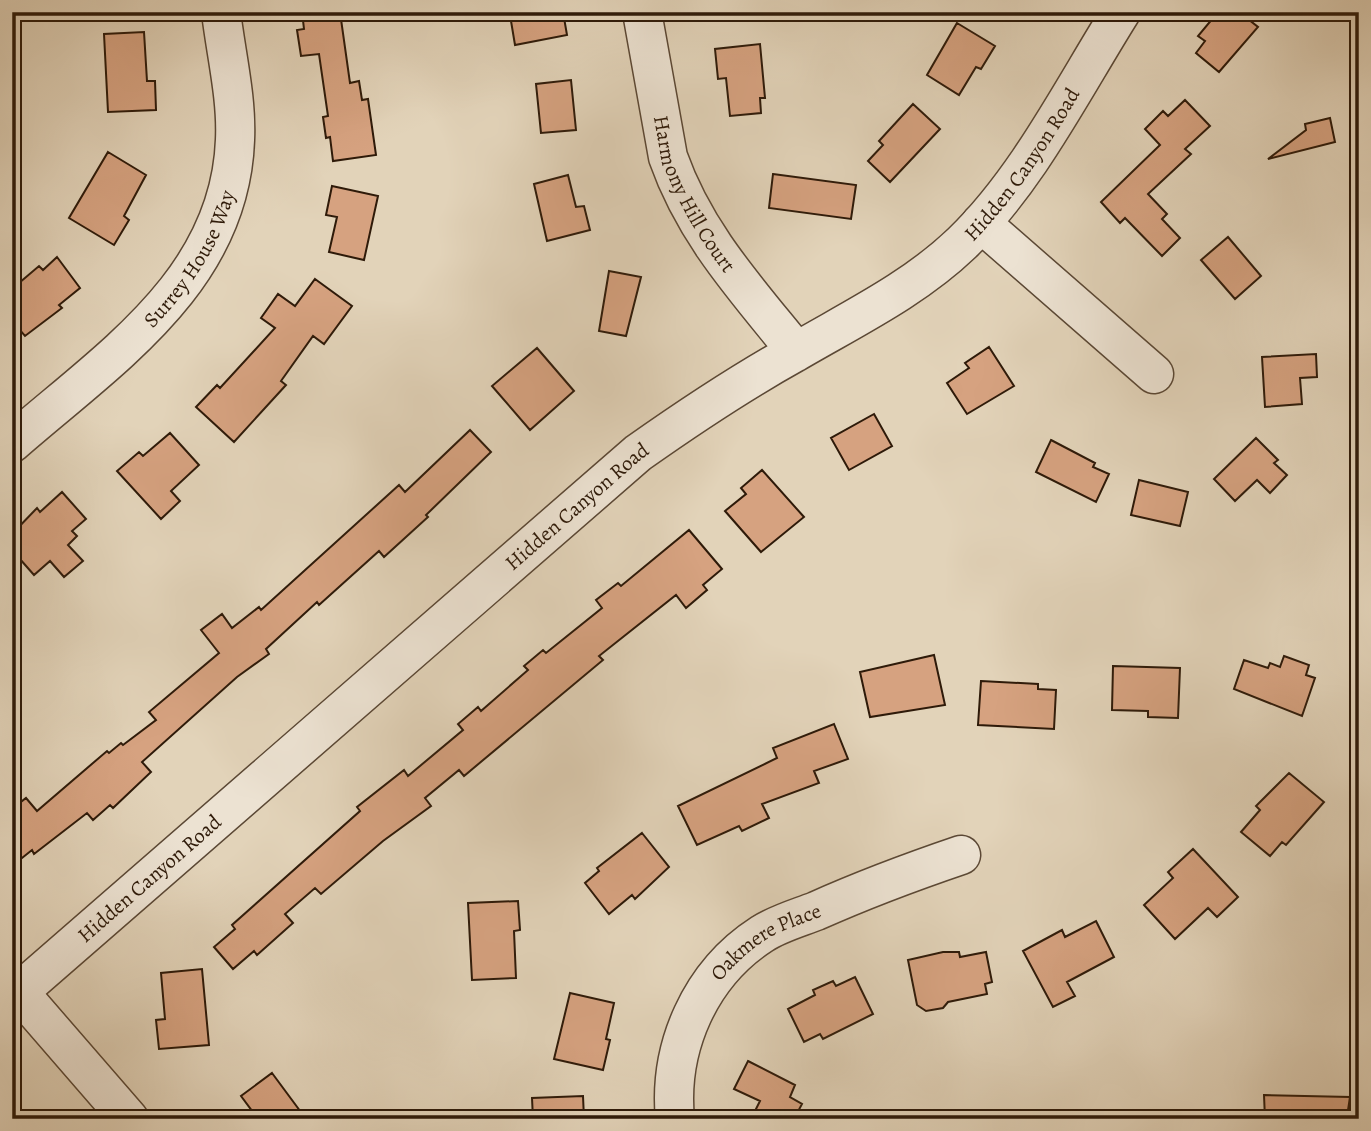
<svg xmlns="http://www.w3.org/2000/svg" width="1371" height="1131" viewBox="0 0 1371 1131" font-family="Alegreya,serif">
  <rect width="100%" height="100%" fill="#e2d3b9"/>
  <filter id="stains"><feTurbulence type="fractalNoise" baseFrequency=".00286" numOctaves="4"/><feColorMatrix values="0 0 0 0 .2 0 0 0 0 .09 0 0 0 0 .02 0 0 0 .5 -.17"/></filter>
  <radialGradient id="worn" r=".72"><stop offset=".6" stop-color="#630" stop-opacity="0"/><stop offset="1" stop-color="#630" stop-opacity=".3"/></radialGradient>
  <path fill="#d6a280" stroke="#2e1a09" stroke-width="2" d="M 302,12 L 340,12 L 350,83 L 359,81 L 362,100 L 368,99 L 376,155 L 333,161 L 330,137 L 326,138 L 323,117 L 328,116 L 319,54 L 301,56 L 297,30 L 304,29 Z
    M 526,12 L 563,12 L 567,35 L 515,45 L 511,21 L 527,18 Z
    M 1218,12 L 1239,12 L 1258,27 L 1219,72 L 1196,53 L 1205,41 L 1198,36 Z
    M 957,23 L 995,46 L 981,69 L 976,67 L 959,95 L 927,75 Z
    M 144,32 L 147,81 L 155,81 L 156,110 L 108,112 L 104,34 Z
    M 760,44 L 765,98 L 760,98 L 761,113 L 730,116 L 726,78 L 718,79 L 715,49 Z
    M 571,80 L 576,130 L 541,133 L 536,84 Z
    M 1185,100 L 1210,126 L 1185,149 L 1191,154 L 1148,194 L 1167,214 L 1162,219 L 1180,238 L 1162,256 L 1125,218 L 1120,223 L 1101,202 L 1160,145 L 1145,129 L 1163,111 L 1168,116 Z
    M 913,104 L 940,129 L 890,182 L 868,161 L 883,145 L 879,141 Z
    M 1330,118 L 1335,142 L 1268,159 L 1306,130 L 1305,124 Z
    M 108,152 L 146,175 L 124,216 L 129,220 L 114,245 L 69,218 Z
    M 773,174 L 856,185 L 851,219 L 769,208 Z
    M 568,175 L 576,207 L 584,206 L 590,230 L 547,241 L 534,184 Z
    M 332,186 L 378,196 L 364,260 L 329,252 L 337,217 L 326,215 Z
    M 1228,237 L 1261,276 L 1235,299 L 1201,260 Z
    M 57,257 L 80,288 L 59,305 L 62,308 L 25,336 L 12,321 L 12,289 L 39,266 L 43,270 Z
    M 609,271 L 641,277 L 626,336 L 599,331 Z
    M 315,279 L 352,306 L 324,344 L 313,336 L 281,381 L 286,385 L 234,442 L 196,407 L 217,385 L 220,388 L 275,328 L 261,318 L 278,294 L 295,306 Z
    M 989,347 L 1014,386 L 967,414 L 947,383 L 969,368 L 965,363 Z
    M 537,348 L 574,391 L 530,430 L 492,386 Z
    M 1316,354 L 1317,377 L 1300,378 L 1302,404 L 1265,407 L 1262,357 Z
    M 874,414 L 892,446 L 849,470 L 831,438 Z
    M 470,430 L 491,452 L 426,515 L 428,517 L 384,557 L 379,551 L 319,605 L 317,602 L 266,649 L 269,654 L 237,677 L 142,762 L 151,772 L 113,808 L 110,805 L 93,820 L 87,813 L 34,854 L 32,850 L 12,866 L 12,809 L 26,798 L 37,811 L 107,751 L 109,753 L 121,743 L 123,745 L 156,720 L 149,712 L 219,653 L 201,630 L 222,614 L 232,628 L 259,607 L 261,610 L 399,485 L 405,492 Z
    M 170,433 L 199,465 L 171,491 L 180,501 L 161,519 L 117,471 L 139,452 L 143,456 Z
    M 1256,438 L 1278,460 L 1274,463 L 1287,475 L 1270,493 L 1257,480 L 1235,501 L 1214,479 Z
    M 1051,440 L 1095,463 L 1093,467 L 1109,474 L 1096,502 L 1036,472 Z
    M 762,470 L 804,517 L 761,552 L 725,511 L 746,494 L 741,488 Z
    M 1139,480 L 1188,492 L 1180,526 L 1131,515 Z
    M 62,492 L 86,519 L 72,531 L 77,536 L 68,545 L 83,561 L 64,577 L 50,561 L 34,575 L 12,550 L 12,534 L 37,508 L 40,512 Z
    M 689,530 L 722,569 L 703,585 L 707,590 L 686,608 L 676,595 L 599,656 L 603,660 L 464,776 L 459,770 L 425,798 L 431,806 L 383,841 L 321,894 L 315,888 L 285,914 L 293,923 L 257,955 L 254,951 L 233,969 L 214,947 L 235,929 L 232,925 L 360,811 L 357,807 L 404,770 L 408,776 L 463,730 L 458,724 L 478,707 L 481,711 L 528,670 L 524,666 L 543,650 L 546,653 L 602,608 L 596,600 L 618,583 L 621,586 Z
    M 934,655 L 945,705 L 870,717 L 860,672 Z
    M 1284,656 L 1309,665 L 1306,675 L 1315,678 L 1302,716 L 1234,689 L 1244,660 L 1268,668 L 1270,663 L 1280,667 Z
    M 1113,666 L 1180,668 L 1178,718 L 1148,717 L 1148,711 L 1112,710 Z
    M 981,681 L 1038,684 L 1038,689 L 1056,690 L 1054,729 L 978,725 Z
    M 834,724 L 848,759 L 814,771 L 819,783 L 762,804 L 769,818 L 742,831 L 739,826 L 697,845 L 678,806 L 777,758 L 773,748 Z
    M 1289,773 L 1324,802 L 1286,845 L 1282,842 L 1270,856 L 1241,832 L 1260,810 L 1256,806 Z
    M 642,833 L 669,867 L 635,899 L 632,895 L 609,914 L 585,883 L 599,871 L 597,868 Z
    M 1193,849 L 1238,897 L 1217,917 L 1208,908 L 1175,939 L 1144,905 L 1173,878 L 1168,872 Z
    M 518,901 L 520,930 L 514,931 L 516,978 L 472,980 L 468,903 Z
    M 1096,921 L 1114,957 L 1067,982 L 1075,996 L 1053,1007 L 1023,951 L 1062,930 L 1065,937 Z
    M 943,952 L 959,952 L 960,957 L 986,952 L 992,982 L 985,984 L 987,994 L 948,1002 L 943,1008 L 926,1011 L 917,1005 L 908,960 Z
    M 202,969 L 209,1045 L 159,1049 L 156,1020 L 165,1019 L 161,973 Z
    M 855,977 L 873,1014 L 823,1039 L 820,1034 L 804,1042 L 788,1009 L 815,995 L 813,990 L 833,981 L 836,986 Z
    M 570,993 L 614,1003 L 606,1039 L 610,1040 L 603,1070 L 554,1059 Z
    M 748,1061 L 795,1085 L 790,1097 L 802,1104 L 794,1119 L 751,1119 L 760,1101 L 734,1089 Z
    M 272,1073 L 306,1119 L 258,1119 L 241,1096 Z
    M 1264,1095 L 1350,1097 L 1347,1117 L 1313,1113 L 1313,1119 L 1265,1119 Z
    M 583,1096 L 584,1119 L 533,1119 L 532,1098 Z"/>
  <g fill="none" stroke-linecap="round" stroke-linejoin="round">
    <g stroke="#5b4835" stroke-width="41">
      <g id="minor">
        <path id="s1" d="M 642,12 L 668,157 C 695,234 746,289 796,351"/>
        <path d="M 981,223 L 1154,374"/>
        <path id="s2" d="M 12,443 C 109,358 230,281 235,140 C 237,98 226,54 221,12"/>
        <path d="M 12,984 L 129,1119"/>
        <path id="s3" d="M 12,998 L 638,453 C 689,417 740,383 794,353 C 852,319 913,290 962,243 C 1028,179 1072,90 1121,12"/>
        <path id="s4" d="M 675,1119 C 668,1047 700,974 762,934 C 777,924 798,918 816,911 C 863,890 911,872 961,855"/>
      </g>
    </g>
    <use href="#minor" stroke="#ece2d2" stroke-width="38"/>
  </g>
  <g text-anchor="middle" dominant-baseline="central" stroke-width="5" stroke-linejoin="round" paint-order="stroke">
    <g font-size="21" fill="#2e1a09" stroke="#ece2d2">
      <text stroke="none"><textPath href="#s3" startOffset="1316">Hidden Canyon Road</textPath></text>
      <text stroke="none"><textPath href="#s1" startOffset="191">Harmony Hill Court</textPath></text>
      <text stroke="none"><textPath href="#s2" startOffset="259">Surrey House Way</textPath></text>
      <text stroke="none"><textPath href="#s3" startOffset="749">Hidden Canyon Road</textPath></text>
      <text stroke="none"><textPath href="#s3" startOffset="182">Hidden Canyon Road</textPath></text>
      <text stroke="none"><textPath href="#s4" startOffset="214">Oakmere Place</textPath></text>
    </g>
  </g>
  <rect width="1371" height="1131" fill="none" stroke="#e2d3b9" stroke-width="42"/>
  <rect x="14" y="14" width="1343" height="1103" fill="none" stroke="#2e1a09" stroke-width="3.5"/>
  <rect x="21" y="21" width="1329" height="1089" fill="none" stroke="#2e1a09" stroke-width="2"/>
  <rect width="100%" height="100%" filter="url(#stains)"/>
  <rect width="100%" height="100%" fill="url(#worn)"/>
</svg>
